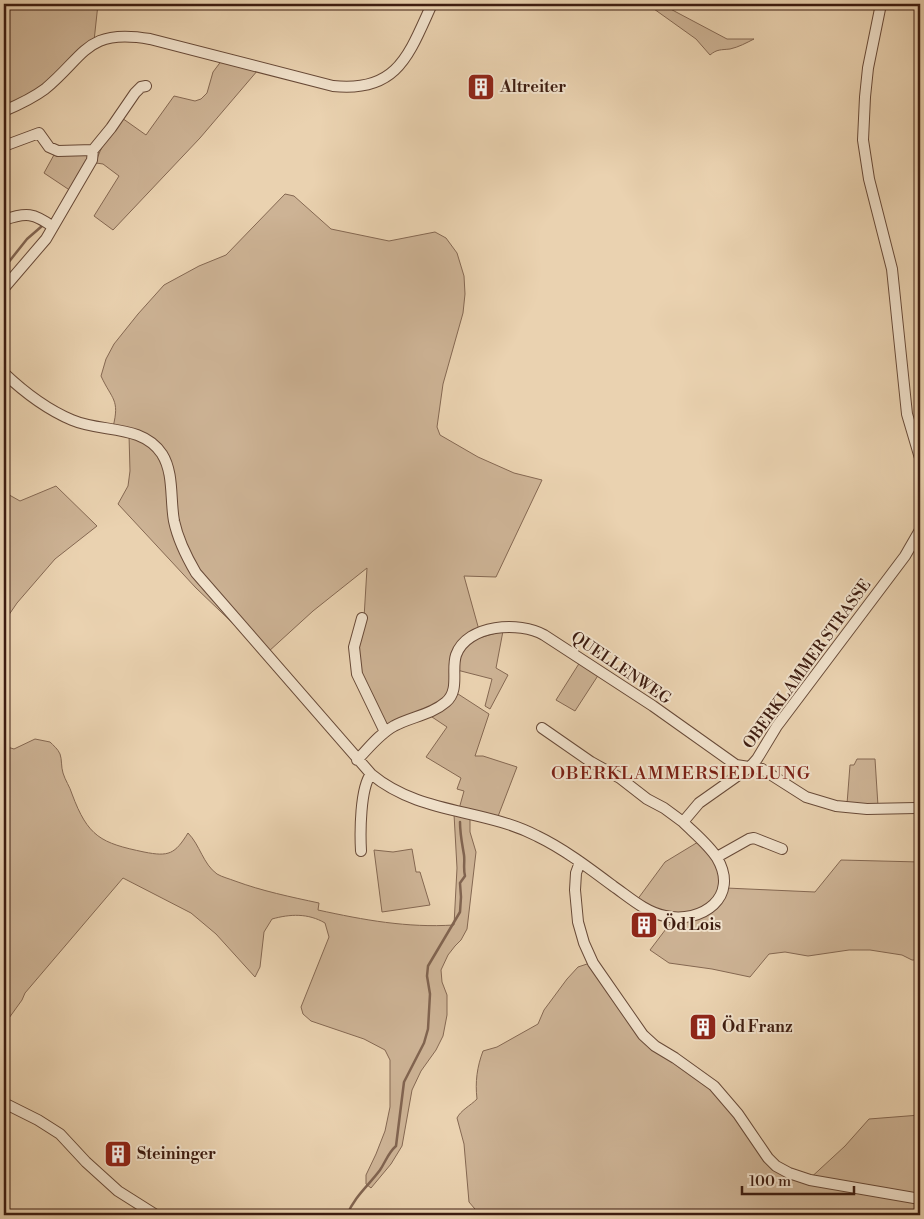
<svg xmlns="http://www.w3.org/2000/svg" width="924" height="1219" viewBox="0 0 924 1219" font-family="'Libre Bodoni',serif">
  <rect width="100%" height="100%" fill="#ead2b0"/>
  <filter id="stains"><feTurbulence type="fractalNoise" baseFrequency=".004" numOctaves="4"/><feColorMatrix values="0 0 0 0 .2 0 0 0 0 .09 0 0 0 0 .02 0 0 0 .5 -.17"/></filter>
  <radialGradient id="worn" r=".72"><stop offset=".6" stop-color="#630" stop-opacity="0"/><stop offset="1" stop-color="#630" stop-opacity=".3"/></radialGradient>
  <path fill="#cdb395" stroke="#856852" d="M 4,4 L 98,4 L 94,41 L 44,86 L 4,109 Z
    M 647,4 L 661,4 L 727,39 L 754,39 C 746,43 739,47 730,49 C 721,50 717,49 710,55 L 696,39 Z
    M 222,60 L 258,70 L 200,138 L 113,230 L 94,216 L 119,176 L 103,164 L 96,163 C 100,146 111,133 122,118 L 146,135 L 174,96 L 195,101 L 201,99 L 207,93 L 213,72 Z
    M 55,153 L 90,155 L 71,191 L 44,173 Z
    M 285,194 L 294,196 L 331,229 L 389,241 L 435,232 L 446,238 L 457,253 L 464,276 L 465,294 L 463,313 L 443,384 L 437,427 L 440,435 L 478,457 L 514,473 L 542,480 L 496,577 L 464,576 L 479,630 L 460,642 L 451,686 L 441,704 L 389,725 L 384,723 L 358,671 L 358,643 L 364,618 L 367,568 L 313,611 L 268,652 L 209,584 L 183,543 L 166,454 L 113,427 C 120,399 112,400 101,376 L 106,359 L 114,344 L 138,314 L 164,285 L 199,266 L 226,255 Z
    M 129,435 L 139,438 L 156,450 L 165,466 L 177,544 L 244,634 L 196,588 L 118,504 L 128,486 L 130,471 Z
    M 56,486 L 97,526 L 55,559 L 17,603 L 4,622 L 4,492 L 20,501 Z
    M 503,631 L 496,668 L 508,675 L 490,709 L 485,706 L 492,679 L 457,670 L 462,650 L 472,640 Z
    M 580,662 L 599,674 L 575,711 L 556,700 Z
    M 455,692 L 489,714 L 475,756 L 483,756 L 517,767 L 497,819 L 459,809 L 464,791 L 457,789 L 461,778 L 426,757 L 447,727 L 429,715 Z
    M 35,739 L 50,742 C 53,745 58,749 60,754 C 62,759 61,767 63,773 C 65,780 70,787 72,794 C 88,837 101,843 144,852 C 169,857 175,854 188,833 C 200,845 203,864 217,874 C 222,877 230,879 235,881 C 262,891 291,897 319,903 L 318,910 C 364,920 407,928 454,925 L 457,868 L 454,814 L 470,817 L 470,832 L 476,852 L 469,912 L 467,929 L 461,940 L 455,946 L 448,955 L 441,970 L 442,982 L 447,995 L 447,1015 L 443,1036 L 436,1050 L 421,1071 L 412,1090 L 402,1146 L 391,1164 L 371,1188 L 366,1184 L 366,1175 L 376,1154 L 385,1131 L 390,1107 L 390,1060 L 385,1050 L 364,1039 L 311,1021 L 303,1014 L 301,1007 L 329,937 L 325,923 C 308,913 290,914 272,919 L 264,932 L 260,967 L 255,977 L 216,934 L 191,913 L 123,878 L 25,993 L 22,1000 L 4,1025 L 4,746 L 14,749 Z
    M 857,759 L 875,759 L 878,806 L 847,804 L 850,765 L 854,765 Z
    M 698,842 L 716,864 L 721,882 L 714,901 L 698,912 L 666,913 L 637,900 L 665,862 Z
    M 412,849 L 416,872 L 420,872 L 430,905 L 382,912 L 374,850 L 393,852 Z
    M 841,860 L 920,862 L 920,960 L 912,960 L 902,955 L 870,950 L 849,950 L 808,956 L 785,952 L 769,954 L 750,977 L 712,969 L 669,963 L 650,950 L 672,921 L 699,918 L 726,888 L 815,892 Z
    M 590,963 L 627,1018 L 723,1098 L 757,1147 L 806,1182 L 845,1146 L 869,1119 L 920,1115 L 920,1215 L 480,1215 L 469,1202 L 464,1144 L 457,1118 C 461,1110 470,1106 477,1099 C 475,1082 477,1067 483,1051 L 497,1047 L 538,1024 L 544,1010 L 567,979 L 578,967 Z"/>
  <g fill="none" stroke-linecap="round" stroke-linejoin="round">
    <path stroke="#816450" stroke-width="2.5" d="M 4,268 L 27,239 L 42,226
      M 347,1215 C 354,1197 369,1185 380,1170 C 386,1161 388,1153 396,1146 L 404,1082 L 424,1043 L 428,1029 L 430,994 L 427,976 L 428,966 L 460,912 L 461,897 L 460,883 L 465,876 C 463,868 465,862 464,855 C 462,843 460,834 460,822"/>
    <g stroke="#684a38" stroke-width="12">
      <path id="minor" d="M 881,4 L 868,68 L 865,97 L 863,140 L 869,179 L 892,269 L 907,414 L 920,458
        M 4,111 C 18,105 33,98 45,89 C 86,55 86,28 150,39 L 333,86 C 398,93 409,54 432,4
        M 4,146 L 39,133 L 49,147 L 58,151 L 93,150
        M 4,220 C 26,212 34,213 53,227
        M 4,288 L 46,239 L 92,160 L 93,150 L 111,128 L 135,93 L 141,87 L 146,86
        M 4,373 C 25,393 46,409 72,420 C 102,433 142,424 162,454 C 174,473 170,499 174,521 C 178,540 186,556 196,573 L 371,774 C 420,815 483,808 537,836 C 564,849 589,868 613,886 C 629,897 645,912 665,916 C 702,924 740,897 717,858 C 709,845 694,833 683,822 L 699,803 L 750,767 L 757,759 L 777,726 L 905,556 L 920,530
        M 362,618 L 354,647 L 357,674 L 385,732
        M 542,728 L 591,762 L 620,778 L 647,799 L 664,808 L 683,822
        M 357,760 C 368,749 379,734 394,726 C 410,717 431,715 446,702 C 460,690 451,670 456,655 C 467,624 520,621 544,635 L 653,706 L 736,765 L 762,769 L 806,797 L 836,806 L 867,809 L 916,808
        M 361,851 C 360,833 360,788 371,774
        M 717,857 L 749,839 L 754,838 L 782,849
        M 580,862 L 576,873 L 575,890 L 578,922 L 584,943 L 593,963 L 643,1035 L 655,1046 L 675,1058 L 714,1086 L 738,1114 L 768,1158 L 776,1166 L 789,1173 L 810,1180 L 920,1199
        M 4,1103 L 38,1120 L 60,1134 L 86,1162 L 118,1191 L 156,1215"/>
    </g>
    <use href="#minor" stroke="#f1e2cc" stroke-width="10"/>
  </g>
  <defs>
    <g id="building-square" transform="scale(1.4375)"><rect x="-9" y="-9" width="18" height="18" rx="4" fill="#8f2418" stroke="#f1e2cc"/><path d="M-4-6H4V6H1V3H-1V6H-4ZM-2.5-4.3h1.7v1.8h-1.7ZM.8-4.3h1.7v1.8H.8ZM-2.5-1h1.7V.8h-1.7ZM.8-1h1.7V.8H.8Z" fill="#fff"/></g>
  </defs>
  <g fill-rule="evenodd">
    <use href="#building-square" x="481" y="87"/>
    <use href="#building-square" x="644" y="925"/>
    <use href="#building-square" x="703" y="1027"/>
    <use href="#building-square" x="118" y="1154"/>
  </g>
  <g text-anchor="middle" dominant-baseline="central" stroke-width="4" stroke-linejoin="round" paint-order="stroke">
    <g font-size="16" font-weight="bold" fill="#3d1c10" stroke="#f1e2cc" text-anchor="start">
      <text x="500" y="87">Altreiter</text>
      <text x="663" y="925">Öd Lois</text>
      <text x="722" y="1027">Öd Franz</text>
      <text x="137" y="1154">Steininger</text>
    </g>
    <g font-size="16" fill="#3d1c10" stroke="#f1e2cc">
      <text transform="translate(807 664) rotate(-54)">OBERKLAMMER STRASSE</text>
      <text transform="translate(621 668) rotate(34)">QUELLENWEG</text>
    </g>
    <g font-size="18" letter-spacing="1" fill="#7a1f14" stroke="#f1e2cc">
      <text x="681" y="773">OBERKLAMMERSIEDLUNG</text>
    </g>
  </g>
  <rect width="924" height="1219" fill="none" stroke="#ead2b0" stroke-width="20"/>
  <rect x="5" y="5" width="914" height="1209" fill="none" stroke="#3d1c10" stroke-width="2.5"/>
  <rect x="10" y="10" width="904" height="1199" fill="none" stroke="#3d1c10"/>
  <path d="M742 1186v8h112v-8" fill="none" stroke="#3d1c10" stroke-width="2.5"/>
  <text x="749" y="1186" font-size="15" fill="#3d1c10" stroke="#f1e2cc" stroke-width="4" paint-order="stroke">100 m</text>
  <rect width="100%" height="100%" filter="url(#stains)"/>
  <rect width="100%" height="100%" fill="url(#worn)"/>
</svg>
